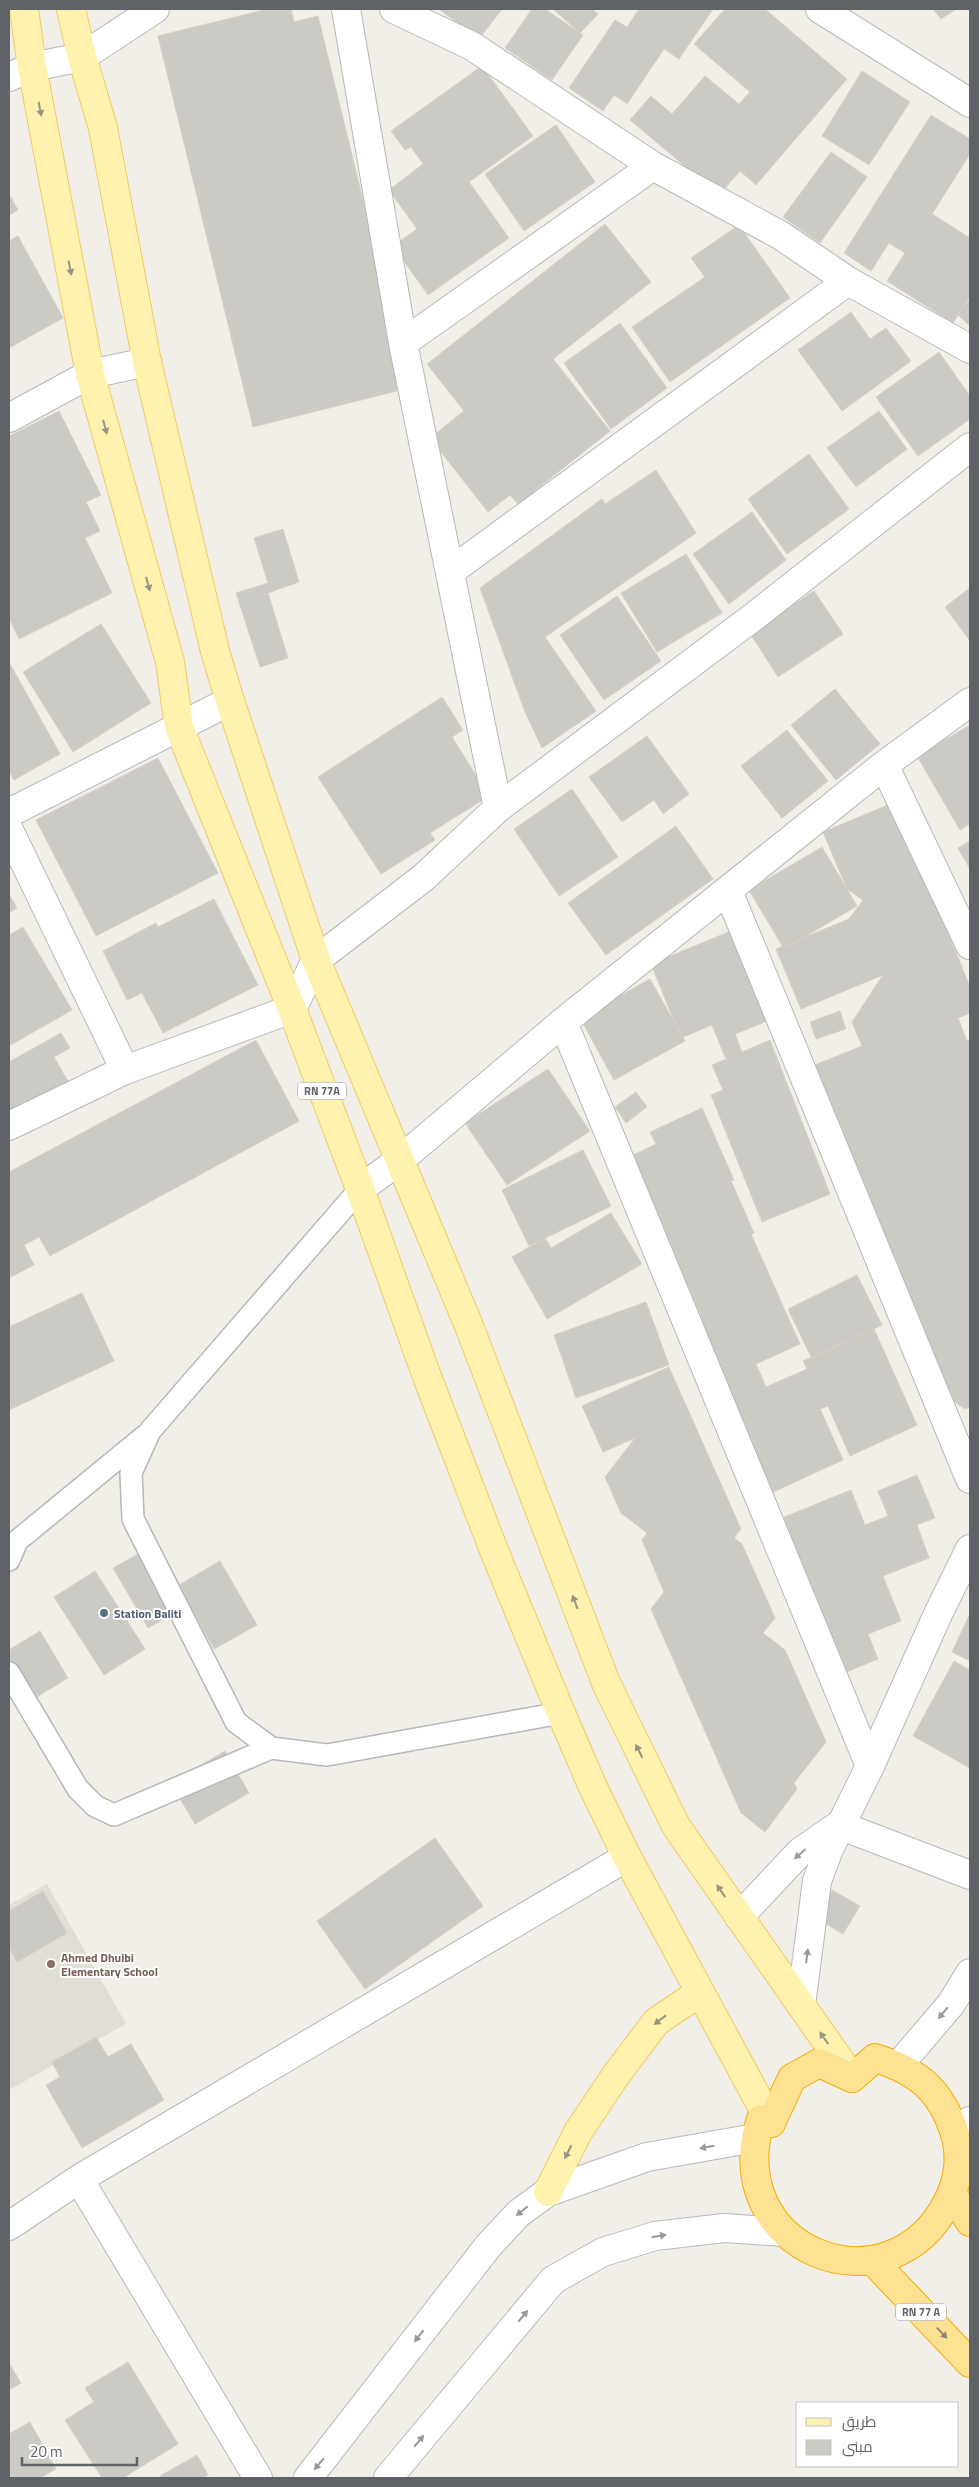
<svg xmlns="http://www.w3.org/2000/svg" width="979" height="2487" viewBox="0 0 979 2487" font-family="'Titillium Web',Cairo,sans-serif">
  <rect width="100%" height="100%" fill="#f1efe8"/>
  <path fill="#e1ded6" d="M 47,1884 L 126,2024 L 9,2090 L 9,1905 Z"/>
  <path fill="#cccac5" stroke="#d6d1c6" d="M 268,9 L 291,9 L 294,22 L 318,16 L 409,388 L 253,427 L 158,36 Z
    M 439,9 L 502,9 L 479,39 Z
    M 532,9 L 545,9 L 583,35 L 552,80 L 505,48 Z
    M 553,9 L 592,9 L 598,14 L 580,33 Z
    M 639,9 L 713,9 L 679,59 L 664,49 L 627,104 L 614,95 L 603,111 L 569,88 L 615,20 L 627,27 Z
    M 725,9 L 765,9 L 847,79 L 756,185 L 740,171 L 719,195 L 630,120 L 651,96 L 672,114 L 705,76 L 739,104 L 750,92 L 694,44 Z
    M 933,9 L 956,9 L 941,19 Z
    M 482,66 L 533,136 L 469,182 L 509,238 L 428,295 L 393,246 L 417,229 L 389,190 L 423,164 L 411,147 L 405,150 L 391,131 Z
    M 862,71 L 910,102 L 869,165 L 822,136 Z
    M 931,115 L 970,139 L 970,154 L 932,214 L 970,238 L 970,296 L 953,323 L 887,281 L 905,253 L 889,243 L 871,271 L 844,253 Z
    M 556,125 L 595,182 L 524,231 L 485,174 Z
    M 831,152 L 867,177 L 820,243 L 783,217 Z
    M 9,194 L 18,210 L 9,215 Z
    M 605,224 L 651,282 L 553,359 L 610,431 L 518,504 L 510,495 L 488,512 L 430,438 L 464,411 L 427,364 Z
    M 739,225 L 790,298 L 670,382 L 632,327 L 705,277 L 691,258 Z
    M 18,236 L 63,318 L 9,348 L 9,241 Z
    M 970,299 L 970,326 L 957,314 Z
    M 851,312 L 870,339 L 886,328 L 911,361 L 842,411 L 798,350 Z
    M 620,323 L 667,388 L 611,429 L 564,363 Z
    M 939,352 L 970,396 L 970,419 L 918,456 L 876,397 Z
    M 59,411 L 101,495 L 86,502 L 100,531 L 85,538 L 112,593 L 19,639 L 9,618 L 9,436 Z
    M 879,411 L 907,449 L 856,487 L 827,448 Z
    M 809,454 L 849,509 L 787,554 L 748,499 Z
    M 656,470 L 696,533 L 545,637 L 596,711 L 542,748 L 525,712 L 480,588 L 602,499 L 605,504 Z
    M 752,512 L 786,560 L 729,604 L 693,554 Z
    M 283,529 L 299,582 L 268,593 L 288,658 L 260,667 L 236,593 L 268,583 L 254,538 Z
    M 686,554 L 722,613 L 657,652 L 621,593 Z
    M 970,588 L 970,641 L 945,607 Z
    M 814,591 L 843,634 L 778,677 L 750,633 Z
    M 617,596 L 661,661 L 604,700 L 560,635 Z
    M 101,624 L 151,703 L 73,752 L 23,672 Z
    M 9,662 L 60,754 L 14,780 L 9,771 Z
    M 835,689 L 880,744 L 836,780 L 791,725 Z
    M 442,697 L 463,730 L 452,737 L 489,796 L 430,833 L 435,840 L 381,874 L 318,777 Z
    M 970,725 L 970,824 L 960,830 L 917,756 Z
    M 787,730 L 828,781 L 782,818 L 741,766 Z
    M 647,736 L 689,794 L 663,814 L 654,800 L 622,822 L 589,777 Z
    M 158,758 L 218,873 L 96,936 L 36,820 Z
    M 572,789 L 618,857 L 559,896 L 514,829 Z
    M 895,802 L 970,987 L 970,1013 L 958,1018 L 967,1041 L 970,1040 L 970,1407 L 965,1409 L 950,1399 L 815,1065 L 862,1046 L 852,1022 L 883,975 L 801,1009 L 776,949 L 849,919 L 863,900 L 847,889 L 823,832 Z
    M 676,826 L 713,879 L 606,955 L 568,903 Z
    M 970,841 L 970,869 L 958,848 Z
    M 822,847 L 857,906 L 784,949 L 749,890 Z
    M 9,894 L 17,908 L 9,913 Z
    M 214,899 L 258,985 L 163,1033 L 142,993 L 127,1000 L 103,951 L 156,923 L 158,927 Z
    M 23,927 L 72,1010 L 9,1046 L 9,935 Z
    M 731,931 L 767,1021 L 735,1034 L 742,1052 L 770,1040 L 830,1194 L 762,1222 L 711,1095 L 723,1090 L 712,1065 L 726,1059 L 712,1025 L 681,1038 L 651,964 Z
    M 650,979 L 685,1041 L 614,1080 L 580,1018 Z
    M 840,1011 L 846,1029 L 816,1039 L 810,1022 Z
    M 61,1033 L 70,1048 L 54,1057 L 70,1085 L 9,1120 L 9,1062 Z
    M 256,1040 L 299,1121 L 50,1256 L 39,1237 L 24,1245 L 34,1265 L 9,1278 L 9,1172 Z
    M 548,1069 L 590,1131 L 507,1185 L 465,1123 Z
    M 636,1092 L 647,1107 L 626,1123 L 615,1107 Z
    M 702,1108 L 734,1180 L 731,1181 L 754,1233 L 751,1234 L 800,1344 L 756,1364 L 766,1387 L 807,1369 L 803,1361 L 874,1329 L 917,1425 L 850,1456 L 828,1406 L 820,1409 L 843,1460 L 773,1492 L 699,1325 L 704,1323 L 631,1156 L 656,1144 L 650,1132 Z
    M 583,1150 L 611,1206 L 529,1246 L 502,1190 Z
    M 611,1213 L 642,1264 L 547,1319 L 512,1257 L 545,1238 L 551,1248 Z
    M 857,1275 L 882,1325 L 812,1359 L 788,1309 Z
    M 82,1293 L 114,1361 L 9,1410 L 9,1327 Z
    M 646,1302 L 669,1365 L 576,1398 L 554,1335 Z
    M 669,1367 L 741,1529 L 734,1538 L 742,1544 L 775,1618 L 763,1633 L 785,1650 L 826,1742 L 794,1783 L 797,1789 L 765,1832 L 741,1813 L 651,1609 L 664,1592 L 642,1540 L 647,1533 L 621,1513 L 605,1477 L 635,1438 L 603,1452 L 582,1406 Z
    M 917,1475 L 935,1518 L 917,1525 L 929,1558 L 883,1576 L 901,1621 L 868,1634 L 878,1659 L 839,1675 L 777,1520 L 851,1490 L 865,1525 L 888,1516 L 878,1491 Z
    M 151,1547 L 174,1588 L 220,1561 L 257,1625 L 214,1649 L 189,1605 L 148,1628 L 113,1568 Z
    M 95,1571 L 145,1649 L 104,1675 L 54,1597 Z
    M 970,1614 L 970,1661 L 952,1652 Z
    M 40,1631 L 68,1678 L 30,1701 L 9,1665 L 9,1650 Z
    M 954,1661 L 970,1670 L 970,1768 L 913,1736 Z
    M 225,1751 L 249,1793 L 195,1824 L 171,1783 Z
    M 435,1838 L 483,1906 L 365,1989 L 317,1921 Z
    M 832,1890 L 860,1906 L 843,1934 L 816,1918 Z
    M 43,1891 L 67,1933 L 17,1962 L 9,1947 L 9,1911 Z
    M 96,2037 L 108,2057 L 131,2044 L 164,2100 L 82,2148 L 46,2085 L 60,2077 L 52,2062 Z
    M 128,2362 L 178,2444 L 123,2478 L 102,2478 L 65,2420 L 94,2402 L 85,2388 Z
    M 9,2363 L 21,2383 L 9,2390 Z
    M 30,2422 L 56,2469 L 40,2478 L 9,2478 L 9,2434 Z
    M 197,2455 L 208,2475 L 202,2478 L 161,2478 L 160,2476 Z"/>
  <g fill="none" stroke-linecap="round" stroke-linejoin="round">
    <g stroke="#b5b8bc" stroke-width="24">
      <path id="lane" d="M 360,1189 L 150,1431 L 131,1473 L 133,1519 L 236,1722 L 271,1748 L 327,1755 L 561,1713
        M 9,1560 L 17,1541 L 146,1435
        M 9,1673 L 78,1789 L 95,1806 L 114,1815 L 271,1748"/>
    </g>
    <g stroke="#b5b8bc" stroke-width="30">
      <path id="street" d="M 346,9 L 403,343 L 498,808
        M 394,9 L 472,46 L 653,166 L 780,235 L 848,281 L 970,349
        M 9,77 L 32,67 L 82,57 L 155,9
        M 403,343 L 653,166
        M 9,418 L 90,374 L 147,362
        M 451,571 L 848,281
        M 884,765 L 970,945
        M 9,813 L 230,701
        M 9,830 L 125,1070
        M 728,891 L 970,1479
        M 563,1022 L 870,1766
        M 9,1126 L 125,1070 L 292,1009 L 316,960 L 423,878 L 498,808 L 752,618 L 970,447
        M 360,1189 L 400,1160 L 563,1022 L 884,765 L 970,702
        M 839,1825 L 970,1875
        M 899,2065 L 951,2004 L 970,1973
        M 958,2143 L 970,2121
        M 79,2179 L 258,2478
        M 9,2226 L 79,2179 L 627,1857"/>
    </g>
    <g stroke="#b6babf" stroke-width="30">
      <path id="secondary" d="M 820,9 L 970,103
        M 739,1917 L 800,1852 L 839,1825
        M 801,2005 L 817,1881 L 829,1849 L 870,1766 L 938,1614 L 970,1549
        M 308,2478 L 489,2245 L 519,2213 L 548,2192 L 647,2157 L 755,2138
        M 388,2478 L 553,2280 L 603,2252 L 655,2236 L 724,2228 L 783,2232"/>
    </g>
    <g stroke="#f2c960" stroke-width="30">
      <path id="primary" d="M 24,9 L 32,67 L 90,374 L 170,662 L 179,727 L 292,1009 L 360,1189 L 426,1374 L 495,1553 L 561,1713 L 592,1785 L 627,1857 L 771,2123
        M 71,9 L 82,57 L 103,128 L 147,362 L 215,651 L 230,701 L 316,960 L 469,1326 L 606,1683 L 676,1826 L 852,2078
        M 548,2192 L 578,2132 L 616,2075 L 656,2022 L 700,1992"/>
    </g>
    <g stroke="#f9ab00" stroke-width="30">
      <path id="highway" d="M 875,2058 C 917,2071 940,2089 954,2131 C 962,2154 959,2180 948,2201 C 890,2317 719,2251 761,2119 L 771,2123 L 792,2078 L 819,2063 L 852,2078 Z
        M 952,2193 L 970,2222
        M 872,2260 L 970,2363"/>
    </g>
    <use href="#lane" stroke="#fff" stroke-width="21"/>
    <use href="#street" stroke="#fff" stroke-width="28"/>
    <use href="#secondary" stroke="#fff" stroke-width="28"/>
    <use href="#primary" stroke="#fff2af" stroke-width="28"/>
    <use href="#highway" stroke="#fde293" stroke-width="28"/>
  </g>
  <defs><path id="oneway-solid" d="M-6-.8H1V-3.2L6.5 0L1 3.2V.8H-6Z" transform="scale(1.25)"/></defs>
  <g fill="#979581">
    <use href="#oneway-solid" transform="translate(40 109) rotate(79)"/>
    <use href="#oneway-solid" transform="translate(70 268) rotate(79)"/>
    <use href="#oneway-solid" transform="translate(105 427) rotate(75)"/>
    <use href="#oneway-solid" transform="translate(148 584) rotate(75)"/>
    <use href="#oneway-solid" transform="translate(575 1602) rotate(-111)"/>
    <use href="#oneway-solid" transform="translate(639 1751) rotate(-116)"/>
    <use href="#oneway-solid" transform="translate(721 1891) rotate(-125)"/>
    <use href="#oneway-solid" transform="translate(660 2020) rotate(142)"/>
    <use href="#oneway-solid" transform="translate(824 2038) rotate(-125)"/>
    <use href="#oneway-solid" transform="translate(568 2152) rotate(117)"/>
  </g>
  <g fill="#979a9d">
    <use href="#oneway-solid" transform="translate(800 1854) rotate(139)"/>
    <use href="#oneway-solid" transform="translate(807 1956) rotate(-83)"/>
    <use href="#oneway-solid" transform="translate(943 2013) rotate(130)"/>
    <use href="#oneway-solid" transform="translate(707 2147) rotate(170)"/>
    <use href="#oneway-solid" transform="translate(522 2211) rotate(141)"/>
    <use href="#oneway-solid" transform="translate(659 2236) rotate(-9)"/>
    <use href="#oneway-solid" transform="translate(523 2316) rotate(-50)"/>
    <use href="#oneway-solid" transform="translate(419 2336) rotate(128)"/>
    <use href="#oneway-solid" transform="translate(419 2441) rotate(-50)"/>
    <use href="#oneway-solid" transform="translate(319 2464) rotate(130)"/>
  </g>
  <use fill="#8e8975" href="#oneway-solid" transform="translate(942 2333) rotate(46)"/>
  <circle fill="#5c6f8a" stroke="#fff" stroke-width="2" cx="104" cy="1613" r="5"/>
  <circle fill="#8d6e63" stroke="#fff" stroke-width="2" cx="51" cy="1964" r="5"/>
  <g text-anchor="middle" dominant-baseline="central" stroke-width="4" stroke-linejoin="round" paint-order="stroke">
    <g fill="#fff" stroke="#8f9295" stroke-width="1">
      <rect x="298" y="1082.5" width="48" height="17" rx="4"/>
      <rect x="896" y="2303.5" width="50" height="17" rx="4"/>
    </g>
    <g font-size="11" font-weight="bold" fill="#5f6368">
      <text x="322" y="1091">RN 77A</text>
      <text x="921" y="2312">RN 77 A</text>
    </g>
    <g font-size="12" font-weight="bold" fill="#4e5e75" stroke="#fff" text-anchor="start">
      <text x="114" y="1613">Station Baliti</text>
    </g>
    <g font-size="12" font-weight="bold" fill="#785e54" stroke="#fff" text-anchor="start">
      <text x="61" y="1957">Ahmed Dhuibi<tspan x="61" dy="14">Elementary School</tspan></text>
    </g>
  </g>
  <rect width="979" height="2487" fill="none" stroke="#5f6368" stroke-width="20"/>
  <rect x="796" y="2402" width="162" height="65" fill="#ffffff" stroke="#bfc1c3"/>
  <rect x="806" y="2418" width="25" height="8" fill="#fff2af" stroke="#bfc1c3"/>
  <text x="842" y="2427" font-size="15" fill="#5f6368">طريق</text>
  <rect x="806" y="2440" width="25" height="15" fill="#cccac5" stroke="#bfc1c3"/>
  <text x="842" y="2452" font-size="15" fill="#5f6368">مبنى</text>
  <path d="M22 2457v8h115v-8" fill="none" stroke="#5f6368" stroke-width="2.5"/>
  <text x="30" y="2457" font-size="15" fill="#5f6368" stroke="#ffffff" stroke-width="4" paint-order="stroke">20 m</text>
</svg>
